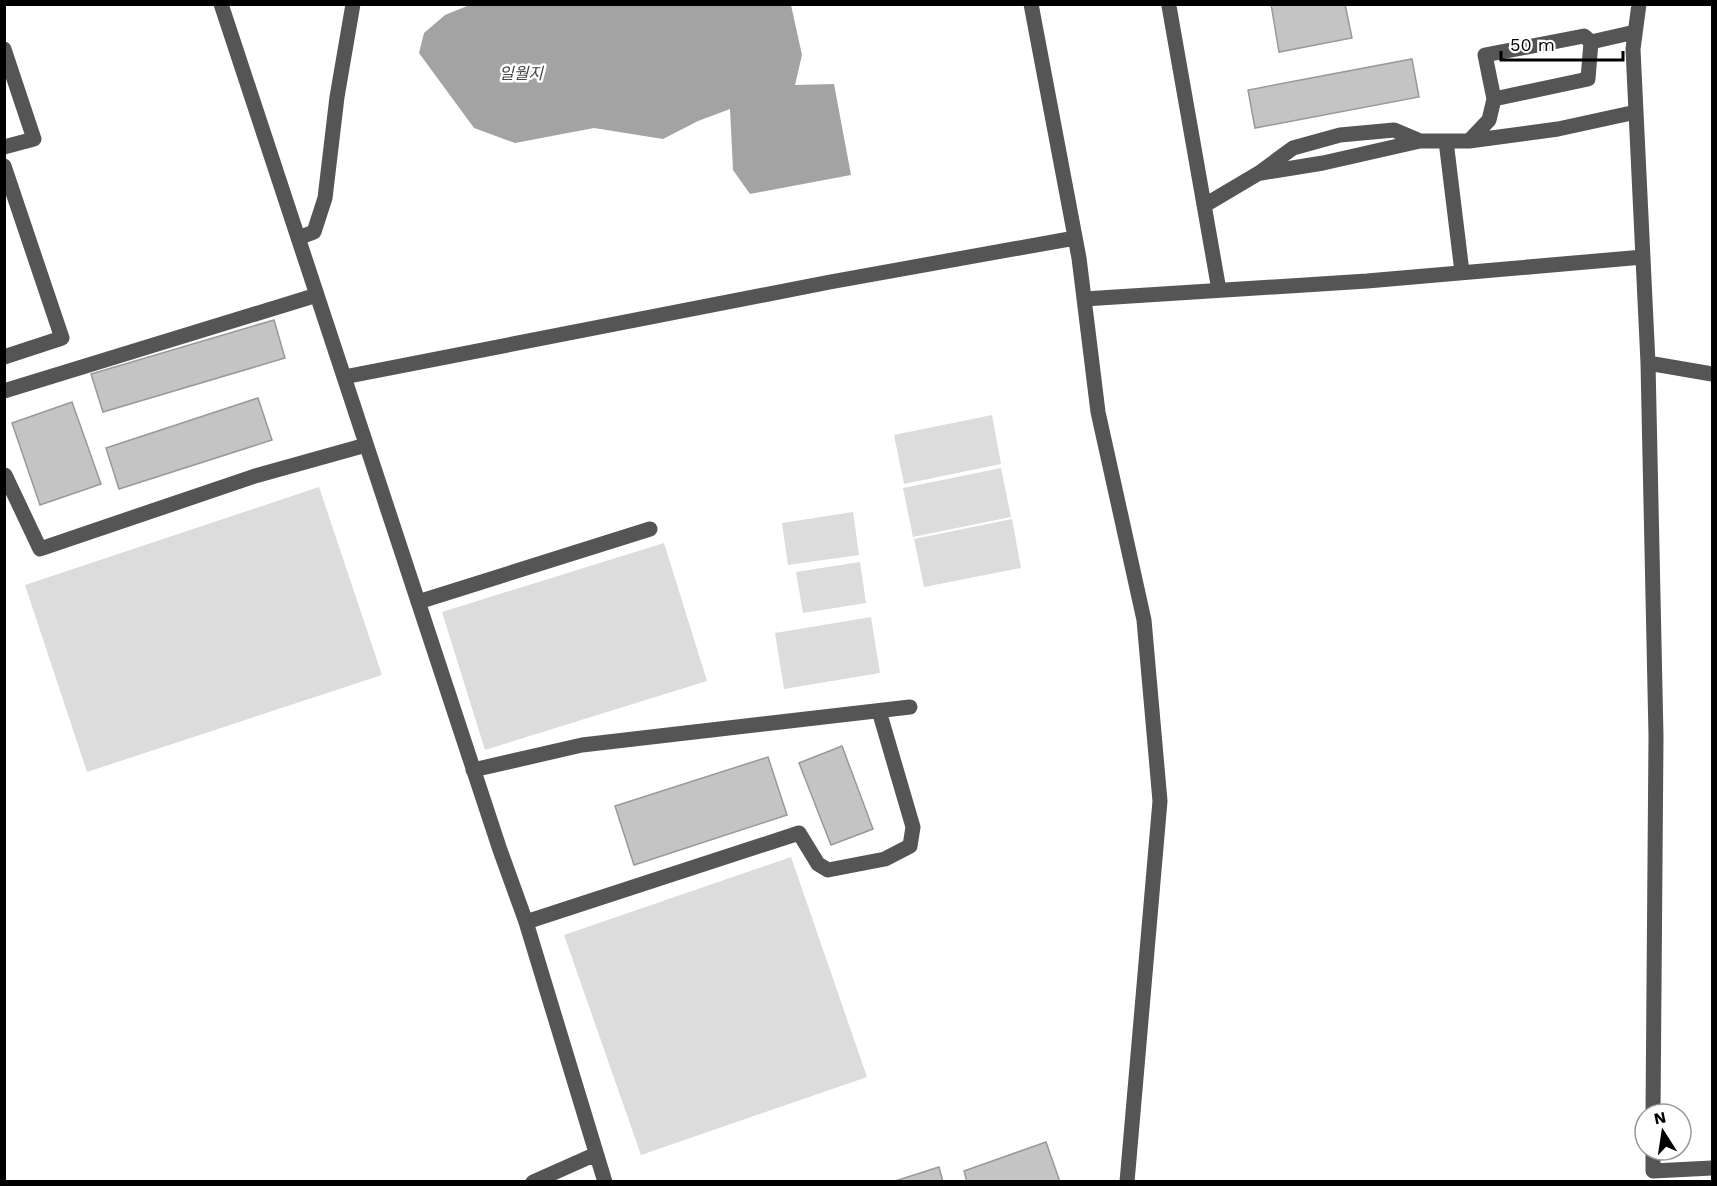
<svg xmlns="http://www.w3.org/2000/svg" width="1717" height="1186" viewBox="0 0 1717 1186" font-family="'Work Sans','Noto Sans KR',sans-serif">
  <rect width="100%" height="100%" fill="#fff"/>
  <path fill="#dcdcdc" d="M 992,415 L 1001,464 L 904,484 L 894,435 Z
    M 1001,468 L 1011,517 L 913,537 L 903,488 Z
    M 319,487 L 382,675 L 87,772 L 25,585 Z
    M 853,512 L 859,555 L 788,565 L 782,523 Z
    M 1012,519 L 1021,568 L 924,587 L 914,539 Z
    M 664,543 L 707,681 L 485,750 L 442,612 Z
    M 860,562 L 866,603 L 803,613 L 796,572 Z
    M 871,617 L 880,673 L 784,689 L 775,633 Z
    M 791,857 L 867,1077 L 641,1155 L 564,935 Z"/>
  <path fill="#a3a3a3" d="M 472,4 L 791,5 L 802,55 L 795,85 L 834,84 L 851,175 L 750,194 L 733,170 L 730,109 L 698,121 L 663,139 L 594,128 L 515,143 L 474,128 L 419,53 L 424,33 L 445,15 Z"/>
  <path fill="#c4c4c4" stroke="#999" stroke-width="1.5" d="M 1271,4 L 1345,4 L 1352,38 L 1279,52 Z
    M 1412,59 L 1419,97 L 1255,128 L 1248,90 Z
    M 274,320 L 285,358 L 103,412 L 91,374 Z
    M 258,398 L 272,440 L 119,489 L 106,448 Z
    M 72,402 L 101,484 L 40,505 L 12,423 Z
    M 842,746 L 873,829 L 831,845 L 799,763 Z
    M 768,757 L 787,815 L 634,865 L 615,806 Z
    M 1046,1142 L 1060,1182 L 967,1182 L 964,1171 Z
    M 939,1167 L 943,1182 L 892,1182 Z"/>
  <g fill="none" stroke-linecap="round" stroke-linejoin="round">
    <path stroke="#555" stroke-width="15" d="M 221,4 L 500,850 L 526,922 L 605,1182
      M 1031,4 L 1079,258 L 1098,412 L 1144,620 L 1160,801 L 1127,1182
      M 1639,4 L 1633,49 L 1648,363 L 1656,736 L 1653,1114
      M 1169,6 L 1219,290
      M 1584,36 L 1591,42 L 1588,79 L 1494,99 L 1485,55 Z
      M 1591,42 L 1635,32
      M 4,49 L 34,139 L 4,147
      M 1446,141 L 1462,272
      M 1469,141 L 1489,120 L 1494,99
      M 4,166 L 62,338 L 4,357
      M 1261,173 L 1323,163 L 1420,141
      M 1205,205 L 1259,173 L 1293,148 L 1340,135 L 1394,130 L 1420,141 L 1469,141 L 1558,129 L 1636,112
      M 298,238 L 314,232 L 325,198 L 337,97 L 353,4
      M 1084,299 L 1367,281 L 1643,257
      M 1648,363 L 1712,374
      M 344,377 L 830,282 L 1075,238
      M 4,391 L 317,295
      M 5,475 L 40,549 L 255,476 L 366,445
      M 418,602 L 650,529
      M 473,770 L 582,745 L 910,707
      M 526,922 L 799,833 L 818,864 L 828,870 L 885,859 L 910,846 L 913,827 L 879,711
      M 1653,1150 L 1653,1171 L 1712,1168
      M 533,1182 L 596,1154"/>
  </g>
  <g text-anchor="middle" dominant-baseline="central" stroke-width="5" stroke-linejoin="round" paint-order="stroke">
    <g font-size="16" font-style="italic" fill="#444" stroke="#fff">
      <text x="521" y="73">일월지</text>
    </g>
  </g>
  <rect width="1717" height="1186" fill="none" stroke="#000000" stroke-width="12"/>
  <g transform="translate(1663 1132) rotate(348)"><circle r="28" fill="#ffffff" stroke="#999999" stroke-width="1.5"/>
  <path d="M0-4.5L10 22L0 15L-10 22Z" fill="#000000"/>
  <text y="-9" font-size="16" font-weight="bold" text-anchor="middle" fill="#000000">N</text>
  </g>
  <path d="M1501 51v9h122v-9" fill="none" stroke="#000000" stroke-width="3"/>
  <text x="1510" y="51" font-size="18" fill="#000000" stroke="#ffffff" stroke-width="4.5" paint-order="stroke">50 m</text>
</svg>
